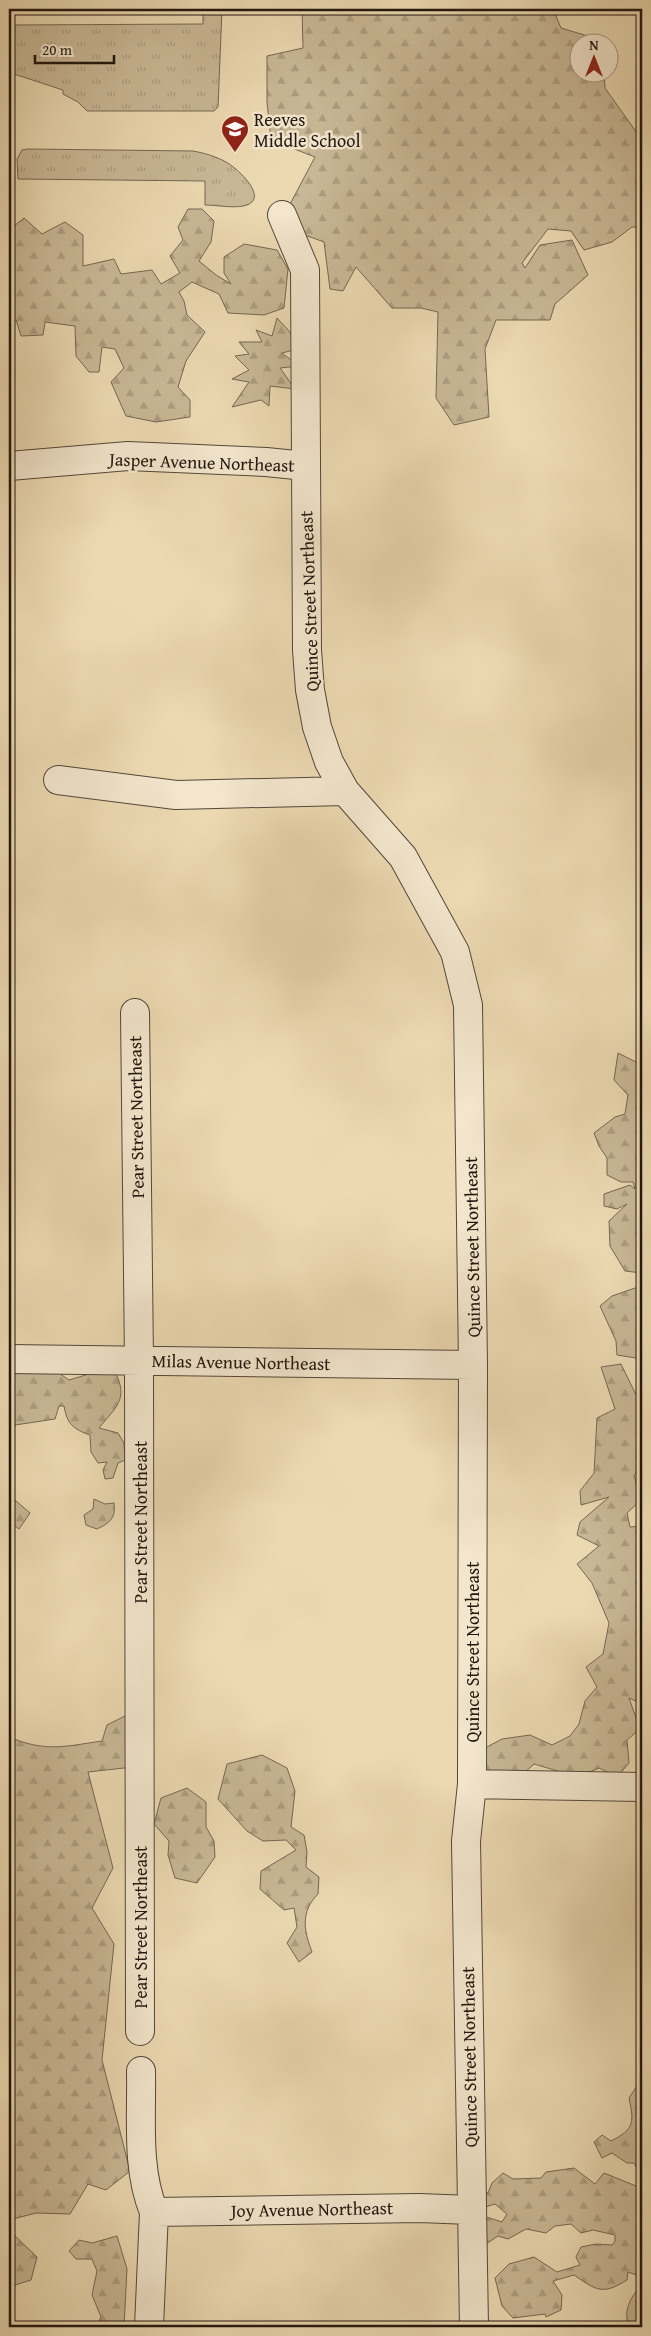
<svg xmlns="http://www.w3.org/2000/svg" width="651" height="2336" viewBox="0 0 651 2336" font-family="'Gentium Book Plus',serif">
  <defs>
    <pattern id="grass-tufts" width="24" height="20" patternUnits="userSpaceOnUse" patternTransform="scale(1.25)"><rect width="24" height="20" fill="#c9b896"/><path d="M3 7l-1-3M5 7V3M7 7l1-3M15 17l-1-3M17 17v-4M19 17l1-3" fill="none" stroke="#ac9d80"/></pattern>
    <pattern id="forest-firs" width="22" height="20" patternUnits="userSpaceOnUse" patternTransform="scale(1.25)"><rect width="22" height="20" fill="#c9b896"/><path d="M5 1l3.5 6h-7zM16 11l3.5 6h-7z" fill="#ac9d80"/></pattern>
  </defs>
  <rect width="100%" height="100%" fill="#ecd9b2"/>
  <filter id="stains"><feTurbulence type="fractalNoise" baseFrequency=".004" numOctaves="4"/><feColorMatrix values="0 0 0 0 .2 0 0 0 0 .09 0 0 0 0 .02 0 0 0 .5 -.17"/></filter>
  <radialGradient id="worn" r=".72"><stop offset=".6" stop-color="#630" stop-opacity="0"/><stop offset="1" stop-color="#630" stop-opacity=".3"/></radialGradient>
  <path fill="url(#grass-tufts)" stroke="#746852" d="M 203,9 L 222,9 L 218,107 L 214,111 L 87,111 L 78,102 L 63,94 L 63,90 L 14,74 L 13,25 L 203,24 Z
    M 28,149 L 193,151 C 204,153 215,156 226,162 C 236,167 269,197 247,205 C 236,209 217,205 205,205 L 205,181 L 18,179 L 17,159 L 22,150 Z"/>
  <path fill="url(#forest-firs)" stroke="#746852" d="M 302,9 L 553,9 L 561,28 L 601,40 L 601,42 L 578,42 L 578,72 L 604,73 L 605,88 L 637,133 L 642,134 L 642,227 L 632,227 L 612,242 L 584,250 L 571,231 L 548,229 L 522,263 L 525,268 L 540,245 L 572,240 L 588,275 L 555,304 L 550,320 L 496,320 L 485,349 L 489,417 L 454,425 L 436,398 L 438,312 L 421,308 L 392,308 L 356,267 L 343,291 L 330,289 L 324,242 L 294,231 L 288,208 L 315,157 L 271,140 L 267,102 L 267,56 L 303,48 Z
    M 188,209 L 202,209 L 214,221 L 211,242 L 199,261 L 216,275 L 231,284 L 224,273 L 224,257 L 244,244 L 277,250 L 288,269 L 284,308 L 264,315 L 228,313 L 219,294 L 192,282 L 179,292 L 184,301 L 187,315 L 205,332 L 186,361 L 178,387 L 190,400 L 190,417 L 156,422 L 126,416 L 111,382 L 124,368 L 115,349 L 102,347 L 99,372 L 89,372 L 76,356 L 75,326 L 45,322 L 43,335 L 21,336 L 16,320 L 9,321 L 9,230 L 24,218 L 42,234 L 65,222 L 83,235 L 83,266 L 114,259 L 121,274 L 152,270 L 161,284 L 180,273 L 170,256 L 183,240 L 178,227 Z
    M 277,318 L 290,332 L 298,349 L 282,353 L 299,366 L 280,368 L 295,389 L 270,386 L 269,406 L 261,400 L 232,407 L 249,382 L 232,379 L 249,370 L 235,356 L 249,354 L 239,342 L 262,342 L 256,330 L 272,336 Z
    M 618,1053 L 642,1065 L 642,1273 L 625,1271 L 610,1246 L 609,1221 L 627,1204 L 617,1209 L 604,1206 L 604,1194 L 630,1185 L 635,1189 L 633,1182 L 621,1182 L 607,1175 L 607,1158 L 599,1146 L 594,1133 L 615,1117 L 625,1114 L 628,1095 L 614,1080 Z
    M 635,1288 L 642,1290 L 642,1353 L 636,1358 L 617,1355 L 616,1341 L 600,1306 L 612,1296 Z
    M 621,1364 L 636,1395 L 642,1394 L 642,1464 L 634,1476 L 642,1499 L 627,1513 L 630,1527 L 642,1526 L 642,1704 L 629,1698 L 640,1729 L 627,1740 L 629,1763 L 617,1777 L 599,1768 L 578,1777 L 534,1764 L 512,1784 L 486,1777 L 483,1749 L 502,1739 L 530,1735 L 552,1745 L 570,1736 L 579,1724 L 585,1701 L 597,1687 L 586,1667 L 603,1654 L 609,1623 L 592,1583 L 577,1564 L 599,1546 L 577,1535 L 580,1522 L 609,1497 L 581,1505 L 580,1491 L 594,1473 L 597,1418 L 615,1409 L 601,1367 Z
    M 25,1368 L 53,1369 L 69,1380 L 99,1371 L 115,1372 C 129,1399 116,1407 99,1428 L 118,1433 L 124,1443 L 125,1460 L 118,1463 L 113,1478 L 105,1479 L 103,1470 L 107,1462 L 98,1463 L 91,1452 L 90,1435 C 73,1429 67,1424 64,1406 L 59,1406 L 55,1419 L 15,1425 L 9,1439 L 9,1377 Z
    M 9,1495 L 30,1513 L 19,1529 L 9,1521 Z
    M 94,1499 L 105,1504 L 114,1503 C 116,1518 110,1523 97,1529 L 86,1525 L 84,1515 L 93,1509 Z
    M 9,1689 L 12,1697 L 14,1739 C 48,1752 67,1746 102,1741 L 107,1725 L 133,1712 L 133,1767 L 88,1772 L 113,1868 L 92,1908 L 114,1944 L 102,2060 L 130,2171 L 106,2190 L 88,2184 L 70,2214 L 36,2213 L 9,2220 Z
    M 262,1755 L 287,1768 L 295,1791 L 291,1827 L 304,1835 L 307,1852 L 306,1867 L 319,1877 L 318,1894 C 300,1912 304,1931 312,1952 L 299,1962 L 287,1943 L 297,1927 L 294,1908 L 284,1910 L 260,1889 L 261,1871 L 296,1850 L 286,1840 L 263,1841 L 247,1831 L 218,1799 L 227,1764 Z
    M 187,1788 L 206,1802 L 206,1827 L 214,1841 L 215,1857 L 197,1883 L 175,1878 L 168,1855 L 169,1841 L 154,1824 L 161,1798 Z
    M 639,2083 L 642,2083 L 642,2277 L 628,2272 L 627,2280 C 603,2295 597,2291 574,2275 L 553,2281 L 562,2295 L 561,2310 L 546,2317 L 545,2314 L 513,2318 L 502,2306 L 495,2278 L 509,2264 L 534,2257 L 557,2272 L 580,2265 L 576,2257 L 581,2247 L 596,2244 L 612,2245 L 615,2241 L 615,2235 L 593,2230 L 581,2233 L 571,2224 L 555,2226 L 546,2233 L 526,2229 L 508,2239 L 498,2236 L 486,2244 L 480,2215 L 502,2222 L 507,2214 L 495,2204 L 479,2209 L 480,2187 L 488,2193 L 492,2183 L 503,2173 L 513,2179 L 541,2178 L 546,2172 L 574,2168 L 595,2184 L 604,2173 L 636,2186 L 642,2178 L 634,2163 L 627,2163 L 612,2153 L 602,2158 L 594,2142 L 602,2135 L 611,2141 C 635,2129 634,2122 629,2098 Z
    M 9,2226 L 14,2227 L 13,2234 L 37,2257 L 31,2280 L 9,2287 Z
    M 117,2236 L 127,2269 L 124,2327 L 96,2327 L 101,2317 L 92,2295 L 97,2271 L 92,2259 L 76,2259 L 69,2251 L 79,2240 L 92,2243 Z
    M 642,2285 L 642,2327 L 630,2327 C 621,2313 632,2294 642,2285 Z"/>
  <g fill="none" stroke-linecap="round" stroke-linejoin="round">
    <g stroke="#534838" stroke-width="30">
      <path id="minor" d="M 282,215 L 305,270 L 307,650 L 310,690 L 317,727 L 329,762 L 345,791 L 403,857 L 455,952 L 468,1005 L 473,1365 L 472,1784 L 466,1841 L 474,2327
        M 9,466 L 128,456 L 266,462 L 306,466
        M 58,780 L 176,795 L 345,791
        M 135,1013 L 139,1361 L 140,2031
        M 9,1359 L 473,1365
        M 472,1784 L 642,1787
        M 141,2071 C 142,2117 136,2169 154,2212 L 149,2327
        M 154,2212 L 419,2208 L 471,2210"/>
    </g>
    <use href="#minor" stroke="#f3e6cd" stroke-width="28"/>
  </g>
  <defs>
    <g id="school-pin" transform="scale(1.4375)"><path d="M0 17L-7.5 6A9.5 9.5 0 1 1 7.5 6Z" fill="#8f2418" stroke="#f3e6cd"/><path d="M0-5L7-2L0 1L-7-2ZM-4 1L0 2.5L4 1V4Q0 6-4 4Z" fill="#fff"/></g>
  </defs>
  <g fill-rule="evenodd">
    <use href="#school-pin" x="235" y="129"/>
  </g>
  <g text-anchor="middle" dominant-baseline="central" stroke-width="5" stroke-linejoin="round" paint-order="stroke">
    <g font-size="18" fill="#20170f" stroke="#f3e6cd" text-anchor="start">
      <text x="254" y="119">Reeves<tspan x="254" dy="21">Middle School</tspan></text>
    </g>
    <g font-size="18" fill="#20170f" stroke="#f3e6cd">
      <text transform="translate(202 462) rotate(2)">Jasper Avenue Northeast</text>
      <text transform="translate(309 601) rotate(-92)">Quince Street Northeast</text>
      <text transform="translate(136 1117) rotate(-91)">Pear Street Northeast</text>
      <text transform="translate(472 1247) rotate(-91)">Quince Street Northeast</text>
      <text transform="translate(241 1362) rotate(1)">Milas Avenue Northeast</text>
      <text transform="translate(140 1522) rotate(-90)">Pear Street Northeast</text>
      <text transform="translate(472 1652) rotate(-90)">Quince Street Northeast</text>
      <text transform="translate(140 1927) rotate(-90)">Pear Street Northeast</text>
      <text transform="translate(469 2057) rotate(-91)">Quince Street Northeast</text>
      <text transform="translate(312 2209) rotate(-1)">Joy Avenue Northeast</text>
    </g>
  </g>
  <rect width="651" height="2336" fill="none" stroke="#ecd9b2" stroke-width="30"/>
  <rect x="10" y="10" width="631" height="2316" fill="none" stroke="#20170f" stroke-width="2.5"/>
  <rect x="15" y="15" width="621" height="2306" fill="none" stroke="#20170f"/>
  <g transform="translate(594 58)"><circle r="24" fill="#f3e6cd" stroke="#9f9381"/>
  <path d="M0-4L9 19L0 12L-9 19Z" fill="#8f2418"/>
  <text y="-8" font-size="14" font-weight="bold" text-anchor="middle" fill="#20170f">N</text>
  </g>
  <path d="M35 55v8h79v-8" fill="none" stroke="#20170f" stroke-width="2.5"/>
  <text x="42" y="55" font-size="15" fill="#20170f" stroke="#f3e6cd" stroke-width="4" paint-order="stroke">20 m</text>
  <rect width="100%" height="100%" filter="url(#stains)"/>
  <rect width="100%" height="100%" fill="url(#worn)"/>
</svg>
